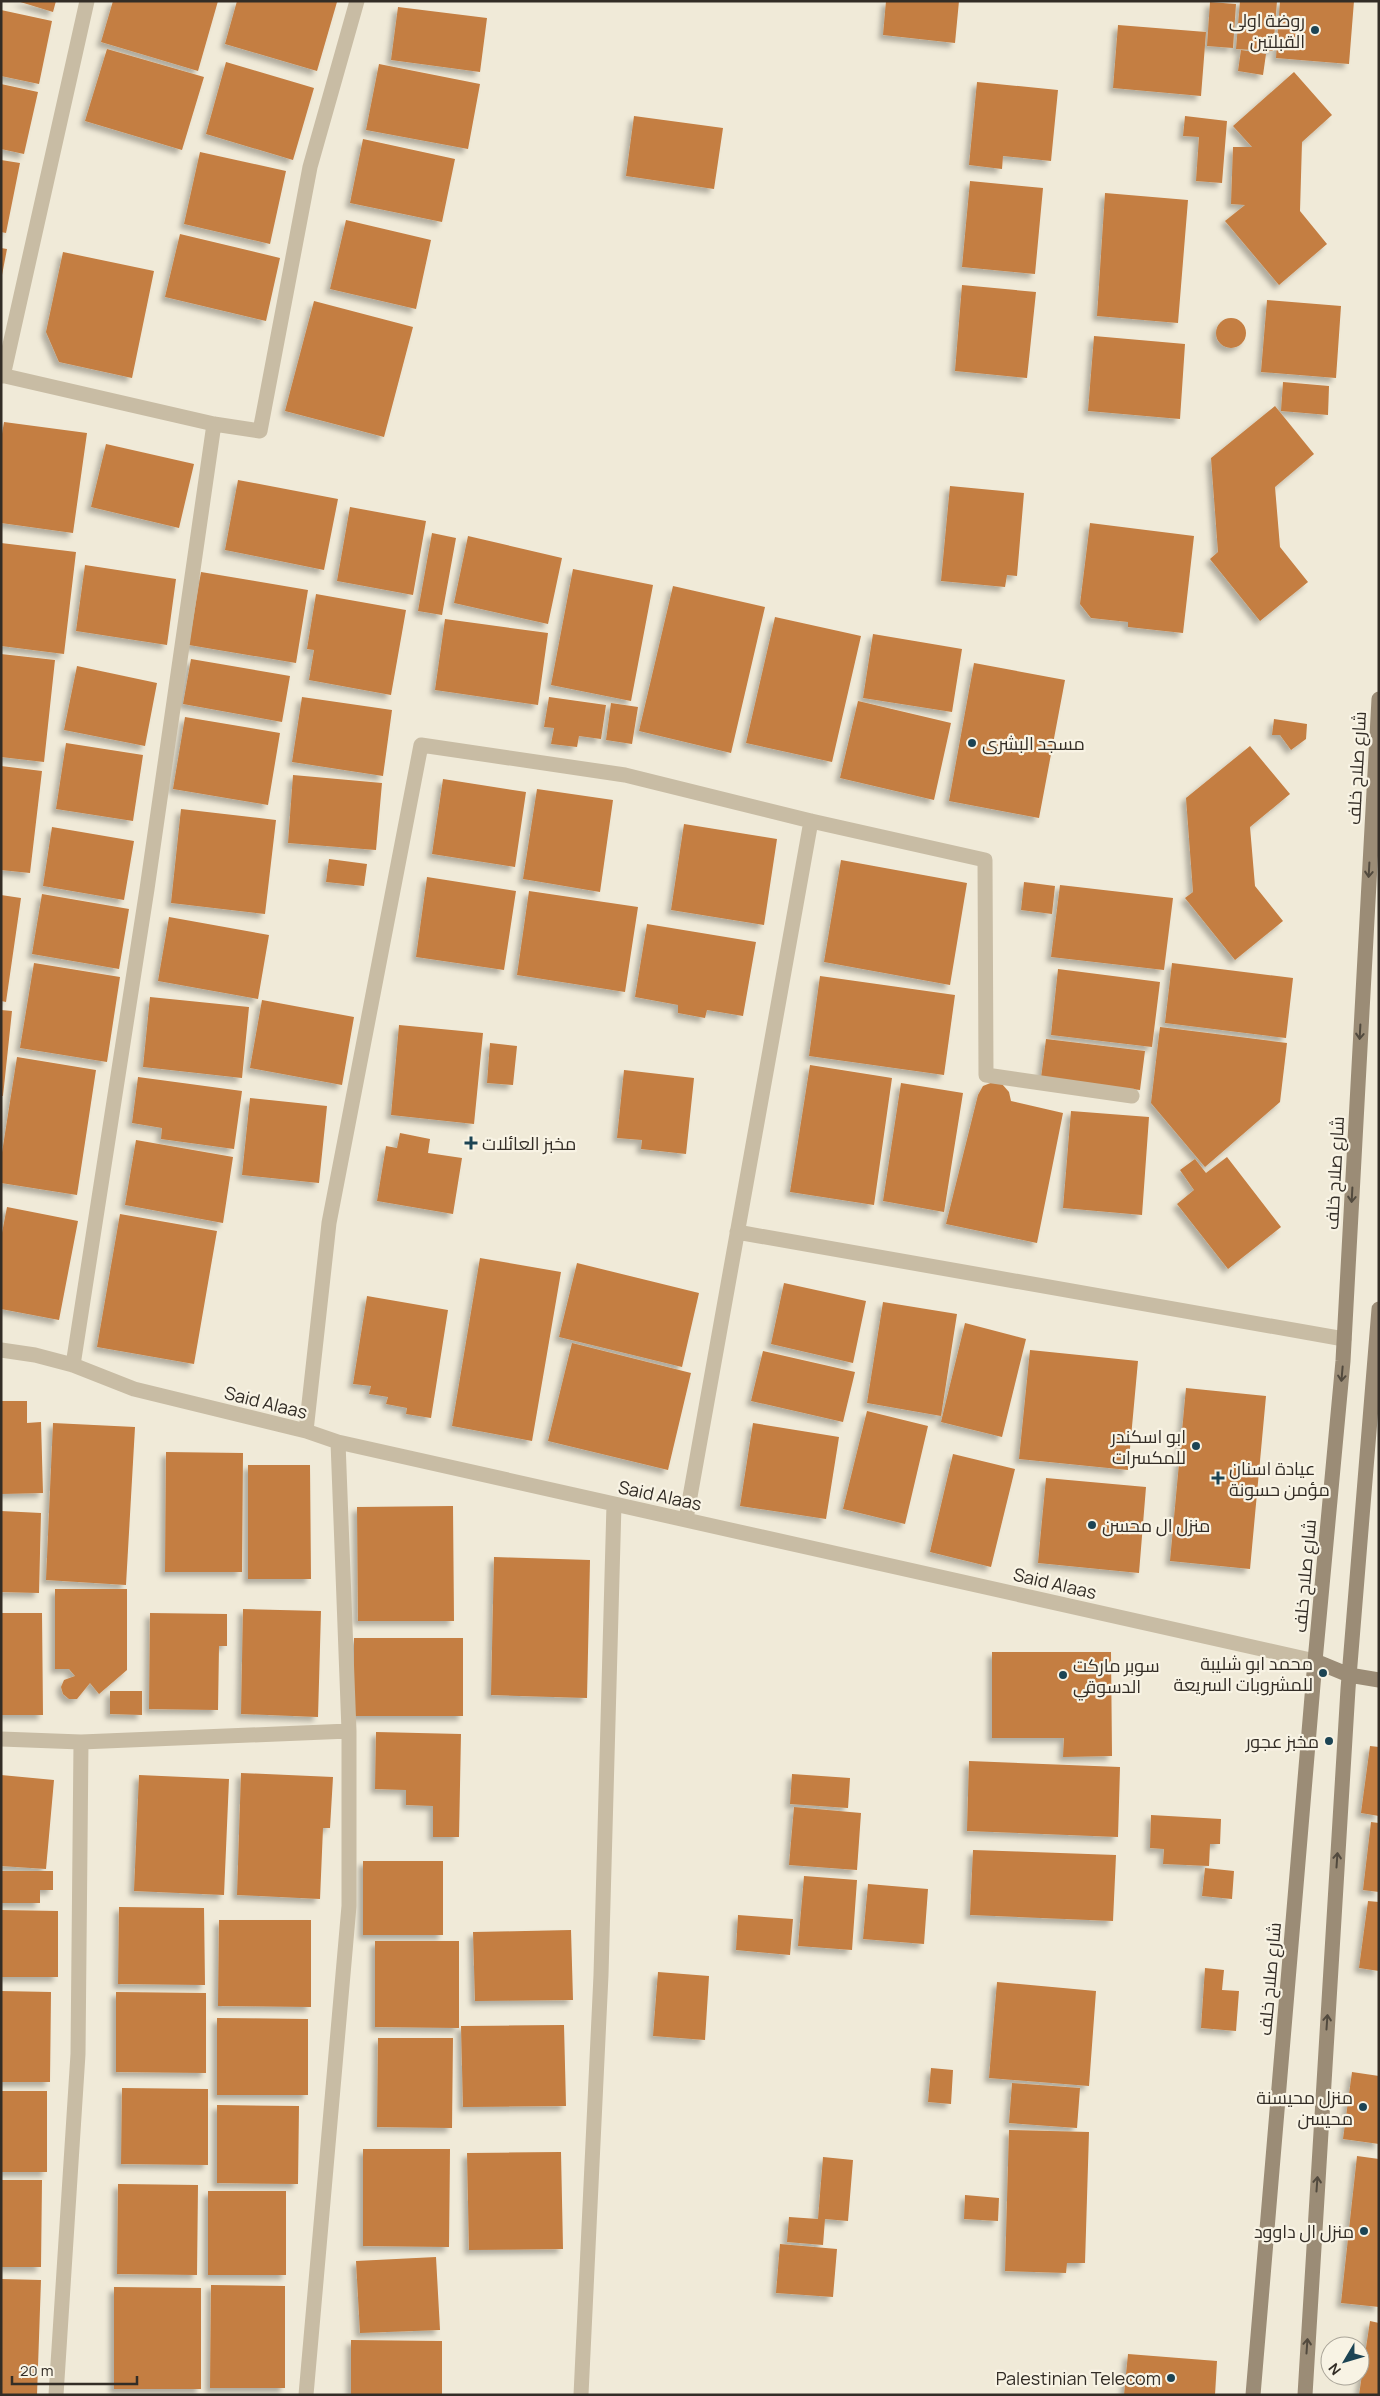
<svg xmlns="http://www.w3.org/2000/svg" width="1380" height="2396" viewBox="0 0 1380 2396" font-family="Manrope,Cairo,sans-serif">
  <defs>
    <filter id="shadow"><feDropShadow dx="-4.5" dy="4.5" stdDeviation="2.5" flood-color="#0004"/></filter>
  </defs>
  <rect width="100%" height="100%" fill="#f0ead8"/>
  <path fill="#c47e42" filter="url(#shadow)" d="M 17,1 L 56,1 L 53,12 Z
    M 113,1 L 218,1 L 198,71 L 101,42 Z
    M 237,1 L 337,2 L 317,71 L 225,44 Z
    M 886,1 L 959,1 L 955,43 L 883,35 Z
    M 1240,1 L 1277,1 L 1273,51 L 1236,49 Z
    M 1280,1 L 1354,1 L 1349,64 L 1276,58 Z
    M 1210,2 L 1236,4 L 1233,48 L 1207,46 Z
    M 398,7 L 487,18 L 480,72 L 391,60 Z
    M 1,10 L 52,21 L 39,84 L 1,76 Z
    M 1118,25 L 1206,32 L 1201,96 L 1113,88 Z
    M 107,49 L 204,77 L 182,150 L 85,121 Z
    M 1241,50 L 1266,54 L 1263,75 L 1238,71 Z
    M 226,62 L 314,88 L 293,160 L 206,134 Z
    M 379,64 L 480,84 L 468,149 L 366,130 Z
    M 1294,72 L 1332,115 L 1302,142 L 1300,211 L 1327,244 L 1279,285 L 1225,221 L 1245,205 L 1231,204 L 1233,147 L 1252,147 L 1233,126 Z
    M 977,82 L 1058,90 L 1051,161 L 1003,156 L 1002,169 L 969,165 Z
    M 1,84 L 38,92 L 24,154 L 1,149 Z
    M 634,116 L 723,128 L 714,189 L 626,176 Z
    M 1185,116 L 1227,121 L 1222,183 L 1196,181 L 1199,137 L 1183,136 Z
    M 363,139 L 455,159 L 442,222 L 350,203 Z
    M 200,152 L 286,171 L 270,244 L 184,224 Z
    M 1,160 L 20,163 L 6,233 L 1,232 Z
    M 970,181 L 1043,188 L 1035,274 L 962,267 Z
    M 1105,193 L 1188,200 L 1178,323 L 1097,316 Z
    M 346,220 L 431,240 L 416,309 L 330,289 Z
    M 180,234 L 280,258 L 266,321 L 165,297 Z
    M 1,248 L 7,249 L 2,275 L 1,275 Z
    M 63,252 L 154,271 L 132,378 L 59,362 L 46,332 Z
    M 962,285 L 1036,292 L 1027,378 L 955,371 Z
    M 1267,300 L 1341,306 L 1336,378 L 1261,372 Z
    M 314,301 L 413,327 L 384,437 L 285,411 Z
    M1216 333a15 15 0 1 1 30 0a15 15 0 1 1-30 0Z
    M 1094,336 L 1185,344 L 1180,419 L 1088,411 Z
    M 1283,382 L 1329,386 L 1328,415 L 1281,411 Z
    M 1275,406 L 1314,454 L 1275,487 L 1280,547 L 1308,582 L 1260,621 L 1210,559 L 1218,552 L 1211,458 Z
    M 4,422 L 87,433 L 73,533 L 1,523 L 1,440 Z
    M 106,444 L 194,464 L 179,528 L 91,507 Z
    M 238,480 L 338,499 L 324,570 L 225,550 Z
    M 950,486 L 1024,493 L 1017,576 L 1007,575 L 1005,587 L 941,581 Z
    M 350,507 L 426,521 L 413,595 L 337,581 Z
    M 1090,523 L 1194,536 L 1183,633 L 1128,627 L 1128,622 L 1091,618 L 1080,604 Z
    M 432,533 L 456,538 L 442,615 L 418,611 Z
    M 468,536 L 562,558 L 548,624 L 454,603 Z
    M 1,543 L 76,552 L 64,654 L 1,646 Z
    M 85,565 L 176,579 L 167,645 L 76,631 Z
    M 573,569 L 653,585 L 631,701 L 551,685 Z
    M 201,572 L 308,590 L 296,663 L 189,645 Z
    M 673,586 L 765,607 L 731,753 L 639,731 Z
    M 316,594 L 406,610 L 391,695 L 309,680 L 314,650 L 307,649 Z
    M 775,617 L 861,636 L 832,762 L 746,743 Z
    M 445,619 L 548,633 L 538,705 L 435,690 Z
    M 873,634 L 962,649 L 952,712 L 863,698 Z
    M 1,654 L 55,660 L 44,762 L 1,757 Z
    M 191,659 L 290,676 L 282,722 L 183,704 Z
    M 974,663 L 1065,680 L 1039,818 L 949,801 Z
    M 77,666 L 157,683 L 145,746 L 64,730 Z
    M 302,697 L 392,710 L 383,776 L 292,762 Z
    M 549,697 L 606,705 L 601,739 L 579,736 L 577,747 L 551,744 L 554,728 L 544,727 Z
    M 858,701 L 951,723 L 934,800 L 840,778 Z
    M 611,703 L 638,707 L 632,744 L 606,740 Z
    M 185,717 L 280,733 L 268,805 L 173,789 Z
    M 1274,719 L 1307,724 L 1306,739 L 1291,750 L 1280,735 L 1272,735 Z
    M 66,743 L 143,755 L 133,821 L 56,809 Z
    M 1250,746 L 1290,794 L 1250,827 L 1255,886 L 1283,921 L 1235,960 L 1185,898 L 1193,892 L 1186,798 Z
    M 1,766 L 42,771 L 30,873 L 1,870 Z
    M 293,775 L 382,783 L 376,850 L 288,843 Z
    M 443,779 L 526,792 L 515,867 L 432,854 Z
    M 537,789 L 613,800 L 600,892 L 523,879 Z
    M 181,809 L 276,820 L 265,914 L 171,903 Z
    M 684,824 L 777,839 L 764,925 L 671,910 Z
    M 52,827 L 134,841 L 124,900 L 43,886 Z
    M 329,859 L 367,864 L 364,886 L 326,882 Z
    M 841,860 L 967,883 L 950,985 L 824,962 Z
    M 427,877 L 516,891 L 504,970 L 416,957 Z
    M 1024,882 L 1055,886 L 1052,914 L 1021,910 Z
    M 1060,885 L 1173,898 L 1164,970 L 1051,957 Z
    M 529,891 L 638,907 L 625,992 L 517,975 Z
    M 42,894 L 129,909 L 119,969 L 32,954 Z
    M 1,895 L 21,898 L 6,1002 L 1,1001 Z
    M 169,917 L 269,935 L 258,999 L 158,981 Z
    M 647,924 L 756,942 L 743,1016 L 707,1010 L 705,1018 L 678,1013 L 678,1005 L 635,997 Z
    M 34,963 L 120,977 L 107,1062 L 20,1048 Z
    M 1172,963 L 1293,978 L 1286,1038 L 1165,1023 Z
    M 1058,969 L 1160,982 L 1152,1047 L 1051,1035 Z
    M 820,976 L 955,995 L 944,1075 L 809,1056 Z
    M 150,997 L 249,1007 L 242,1078 L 143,1067 Z
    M 262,1000 L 354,1017 L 342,1085 L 250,1068 Z
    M 1,1010 L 12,1011 L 3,1096 L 1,1096 Z
    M 399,1025 L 483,1033 L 474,1124 L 391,1115 Z
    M 1160,1027 L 1287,1043 L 1280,1102 L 1205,1167 L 1151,1103 Z
    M 1046,1039 L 1145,1051 L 1140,1090 L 1041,1078 Z
    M 490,1043 L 517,1046 L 513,1085 L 487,1083 Z
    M 17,1057 L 96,1070 L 77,1195 L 1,1183 L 1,1159 Z
    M 810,1065 L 892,1078 L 874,1205 L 790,1192 Z
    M 624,1070 L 694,1078 L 686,1154 L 641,1149 L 642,1140 L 617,1138 Z
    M 138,1077 L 242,1091 L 234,1149 L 161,1139 L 162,1128 L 132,1123 Z
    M 993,1082 L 1002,1084 L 1009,1092 L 1011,1101 L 1063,1113 L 1037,1243 L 946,1224 L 978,1095 L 983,1086 Z
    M 901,1083 L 963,1093 L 944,1212 L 883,1201 Z
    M 250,1098 L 327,1106 L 319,1183 L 242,1175 Z
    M 1071,1111 L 1149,1117 L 1142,1215 L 1063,1208 Z
    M 400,1133 L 430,1139 L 428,1153 L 462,1158 L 453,1214 L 377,1201 L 386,1146 L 397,1148 Z
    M 136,1140 L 233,1157 L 223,1223 L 125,1205 Z
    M 1227,1157 L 1281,1227 L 1228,1269 L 1177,1204 L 1194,1190 L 1180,1170 L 1195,1159 L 1206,1173 Z
    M 7,1207 L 78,1221 L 59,1320 L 1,1309 L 1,1238 Z
    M 120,1214 L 217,1231 L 194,1364 L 97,1347 Z
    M 480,1258 L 561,1272 L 532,1441 L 452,1426 Z
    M 577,1263 L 699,1293 L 682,1367 L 559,1337 Z
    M 784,1283 L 866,1301 L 853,1363 L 771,1344 Z
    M 367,1296 L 448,1310 L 431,1418 L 406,1414 L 407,1408 L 386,1404 L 388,1397 L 369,1394 L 371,1386 L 353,1384 Z
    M 883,1302 L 957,1314 L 941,1416 L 867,1403 Z
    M 965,1323 L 1026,1339 L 1002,1437 L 941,1422 Z
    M 572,1343 L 691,1373 L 668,1470 L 548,1441 Z
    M 1030,1350 L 1138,1361 L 1128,1470 L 1019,1459 Z
    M 763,1351 L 855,1372 L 843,1422 L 751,1401 Z
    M 1186,1388 L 1266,1396 L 1250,1569 L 1170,1561 Z
    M 1,1401 L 27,1401 L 27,1423 L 41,1422 L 43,1493 L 1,1494 Z
    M 867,1411 L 928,1426 L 905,1524 L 843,1509 Z
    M 53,1423 L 135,1427 L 126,1585 L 46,1580 Z
    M 753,1423 L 839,1437 L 826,1519 L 740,1506 Z
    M 166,1452 L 243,1453 L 242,1572 L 165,1572 Z
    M 953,1454 L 1015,1469 L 991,1567 L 930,1552 Z
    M 248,1465 L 310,1465 L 311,1579 L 248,1579 Z
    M 1046,1478 L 1146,1487 L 1139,1573 L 1038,1563 Z
    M 453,1506 L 454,1621 L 358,1621 L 357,1507 Z
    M 1,1511 L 41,1513 L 39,1593 L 1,1592 Z
    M 494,1557 L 590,1560 L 587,1698 L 491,1695 Z
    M 55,1589 L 127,1589 L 127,1670 L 99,1694 L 90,1683 L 77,1699 L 69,1699 L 63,1694 L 61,1687 L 64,1680 L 75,1676 L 69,1669 L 55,1669 Z
    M 243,1609 L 321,1611 L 318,1717 L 241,1714 Z
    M 1,1613 L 42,1613 L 43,1715 L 1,1715 Z
    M 150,1613 L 227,1614 L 227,1646 L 219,1646 L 218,1710 L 149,1709 Z
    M 354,1638 L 463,1638 L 463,1716 L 354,1716 Z
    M 992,1652 L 1111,1652 L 1112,1756 L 1063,1757 L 1064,1738 L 992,1738 Z
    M 110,1691 L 142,1691 L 142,1715 L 110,1714 Z
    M 376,1732 L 461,1734 L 459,1837 L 433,1837 L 433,1806 L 406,1805 L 406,1790 L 375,1789 Z
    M 1370,1746 L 1379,1747 L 1379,1816 L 1361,1813 Z
    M 969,1761 L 1120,1767 L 1118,1837 L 967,1831 Z
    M 241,1773 L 333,1777 L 330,1828 L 323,1828 L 320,1899 L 237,1895 Z
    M 792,1774 L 850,1778 L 848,1808 L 790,1804 Z
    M 1,1775 L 54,1780 L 46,1869 L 1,1866 Z
    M 139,1775 L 229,1779 L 224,1895 L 134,1891 Z
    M 794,1807 L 861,1813 L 857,1870 L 789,1865 Z
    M 1151,1815 L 1221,1819 L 1220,1844 L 1210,1844 L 1209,1866 L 1163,1864 L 1164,1849 L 1150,1848 Z
    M 1371,1822 L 1379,1823 L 1379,1892 L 1363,1890 Z
    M 973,1850 L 1116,1855 L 1113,1921 L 970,1915 Z
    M 363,1861 L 443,1861 L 443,1935 L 363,1935 Z
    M 1205,1868 L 1234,1871 L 1232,1899 L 1202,1896 Z
    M 1,1871 L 53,1871 L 53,1890 L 40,1890 L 40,1903 L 1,1903 Z
    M 804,1876 L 857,1880 L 852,1950 L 798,1946 Z
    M 868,1884 L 928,1889 L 924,1944 L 863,1939 Z
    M 1368,1901 L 1379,1902 L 1379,1971 L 1359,1968 Z
    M 119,1907 L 204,1908 L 205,1985 L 118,1984 Z
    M 1,1910 L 58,1911 L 58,1977 L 1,1977 Z
    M 738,1915 L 793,1919 L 790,1955 L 736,1950 Z
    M 219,1920 L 311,1920 L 311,2007 L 218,2006 Z
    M 571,1930 L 573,2000 L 475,2001 L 473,1932 Z
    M 375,1941 L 459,1941 L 459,2028 L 375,2027 Z
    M 1205,1968 L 1224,1970 L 1222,1990 L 1239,1991 L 1236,2031 L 1201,2028 Z
    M 658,1972 L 709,1976 L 705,2040 L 653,2036 Z
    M 997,1982 L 1096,1991 L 1089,2086 L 989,2078 Z
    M 1,1991 L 51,1992 L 50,2082 L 1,2082 Z
    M 116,1992 L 206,1993 L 206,2073 L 116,2072 Z
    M 217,2018 L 308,2019 L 308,2095 L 217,2095 Z
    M 564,2025 L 566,2106 L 463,2107 L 461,2026 Z
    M 378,2038 L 453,2038 L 452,2128 L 377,2127 Z
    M 931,2068 L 953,2070 L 951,2104 L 928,2102 Z
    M 1352,2072 L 1379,2076 L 1379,2144 L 1343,2139 Z
    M 1012,2083 L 1080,2088 L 1077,2128 L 1009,2123 Z
    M 122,2088 L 208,2089 L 208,2165 L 121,2164 Z
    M 1,2091 L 47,2091 L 47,2172 L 1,2172 Z
    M 217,2105 L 299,2106 L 298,2184 L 217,2183 Z
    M 1009,2130 L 1089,2132 L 1085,2263 L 1067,2263 L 1066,2273 L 1005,2271 Z
    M 363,2149 L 450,2149 L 449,2247 L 363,2246 Z
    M 561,2152 L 563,2249 L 469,2250 L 467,2153 Z
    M 1357,2156 L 1379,2159 L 1379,2307 L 1341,2303 Z
    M 823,2157 L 853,2160 L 848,2221 L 825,2219 L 823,2245 L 787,2242 L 789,2217 L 818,2219 Z
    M 1,2180 L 42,2180 L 41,2267 L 1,2267 Z
    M 118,2184 L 198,2185 L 197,2275 L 117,2274 Z
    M 208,2191 L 286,2191 L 286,2275 L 208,2275 Z
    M 965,2195 L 999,2198 L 998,2221 L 964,2219 Z
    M 780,2244 L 837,2249 L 833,2297 L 776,2293 Z
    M 436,2257 L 440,2330 L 360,2333 L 356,2261 Z
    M 1,2279 L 41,2280 L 37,2395 L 1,2395 Z
    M 211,2285 L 285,2286 L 285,2388 L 210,2388 Z
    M 114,2287 L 201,2288 L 201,2389 L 114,2389 Z
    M 1370,2321 L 1379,2323 L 1379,2395 L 1359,2395 Z
    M 351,2340 L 442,2341 L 442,2395 L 351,2395 Z
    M 1128,2354 L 1217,2361 L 1215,2395 L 1124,2395 Z"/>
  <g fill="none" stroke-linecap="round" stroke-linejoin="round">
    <path stroke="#c8bca4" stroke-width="15" d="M 1,375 L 214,424 L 260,431 L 310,167 L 357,1
      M 3,376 L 87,1
      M 737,1232 L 1344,1339
      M 1,1350 L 35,1355 L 73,1365 L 134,1389 L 306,1431 L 338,1442 L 1315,1661
      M 73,1365 L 147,889 L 214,424
      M 306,1431 L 329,1223 L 421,745 L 625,775 L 811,821 L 985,860 L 986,1075 L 1132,1096
      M 338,1442 L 349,1731
      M 686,1519 L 811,821
      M 1,1739 L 81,1742 L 349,1731 L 349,1906 L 306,2395
      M 56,2395 L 78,2054 L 81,1742
      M 581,2395 L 601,1975 L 614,1504"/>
    <path stroke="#9b8c76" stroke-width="15" d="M 1315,1661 L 1349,1675 L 1379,1680
      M 1253,2395 L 1315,1661 L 1343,1361 L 1379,699
      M 1305,2395 L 1348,1689 L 1379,1309"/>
  </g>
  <defs><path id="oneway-shaft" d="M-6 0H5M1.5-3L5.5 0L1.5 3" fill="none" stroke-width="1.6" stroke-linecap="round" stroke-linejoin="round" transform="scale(1.25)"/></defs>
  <g stroke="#524a3e">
    <use href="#oneway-shaft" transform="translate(1369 870) rotate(93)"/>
    <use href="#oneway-shaft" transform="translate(1360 1032) rotate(93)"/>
    <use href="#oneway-shaft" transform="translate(1352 1195) rotate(93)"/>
    <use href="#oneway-shaft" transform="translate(1342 1374) rotate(95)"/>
    <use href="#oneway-shaft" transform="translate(1337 1860) rotate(-86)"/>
    <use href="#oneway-shaft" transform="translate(1327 2022) rotate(-86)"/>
    <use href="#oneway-shaft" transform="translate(1317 2184) rotate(-86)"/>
    <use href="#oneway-shaft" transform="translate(1307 2346) rotate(-86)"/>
  </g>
  <g fill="#1c4454" stroke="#f8f3e4" stroke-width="2">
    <circle cx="1315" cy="30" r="5"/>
    <circle cx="972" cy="743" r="5"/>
    <path d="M468.5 1135.5h5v5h5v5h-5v5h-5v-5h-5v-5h5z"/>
    <circle cx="1196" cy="1446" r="5"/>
    <path d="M1215.5 1470.5h5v5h5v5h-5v5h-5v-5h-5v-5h5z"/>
    <circle cx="1092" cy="1525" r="5"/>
    <circle cx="1323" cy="1673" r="5"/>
    <circle cx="1063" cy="1675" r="5"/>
    <circle cx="1329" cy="1741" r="5"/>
    <circle cx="1363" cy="2107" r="5"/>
    <circle cx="1364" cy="2231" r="5"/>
    <circle cx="1171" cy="2378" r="5"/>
  </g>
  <g text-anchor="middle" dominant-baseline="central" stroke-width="4.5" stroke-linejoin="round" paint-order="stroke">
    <g font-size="18" fill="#332d26" stroke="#f8f3e4" text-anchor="end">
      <text x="1305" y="20">روضة اولى<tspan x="1305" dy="21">القبلتين</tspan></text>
      <text x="982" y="743" text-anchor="start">مسجد البشرى</text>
      <text x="482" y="1143" text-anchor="start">مخبز العائلات</text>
      <text x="1186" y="1436">ابو اسكندر<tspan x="1186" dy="21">للمكسرات</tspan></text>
      <text x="1229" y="1468" text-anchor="start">عيادة اسنان<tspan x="1229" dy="21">مؤمن حسونة</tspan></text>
      <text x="1102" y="1525" text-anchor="start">منزل ال محسن</text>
      <text x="1313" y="1663">محمد ابو شليبة<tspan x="1313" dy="21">للمشروبات السريعة</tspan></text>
      <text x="1073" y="1665" text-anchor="start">سوبر ماركت<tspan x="1073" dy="21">الدسوقي</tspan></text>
      <text x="1319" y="1741">مخبز عجور</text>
      <text x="1353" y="2097">منزل محيسنة<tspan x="1353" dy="21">محيسن</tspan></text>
      <text x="1354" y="2231">منزل ال داوود</text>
      <text x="1161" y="2378">Palestinian Telecom</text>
    </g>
    <g font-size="18" fill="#332d26" stroke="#f8f3e4">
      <text transform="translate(1356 768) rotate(-87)">شارع صلاح خلف</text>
      <text transform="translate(1334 1173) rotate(-87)">شارع صلاح خلف</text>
      <text transform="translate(266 1402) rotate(14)">Said Alaas</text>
      <text transform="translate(660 1495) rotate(12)">Said Alaas</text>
      <text transform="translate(1304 1576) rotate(-85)">شارع صلاح خلف</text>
      <text transform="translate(1055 1583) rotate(13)">Said Alaas</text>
      <text transform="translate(1269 1979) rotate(-85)">شارع صلاح خلف</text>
    </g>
  </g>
  <rect width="1380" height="2396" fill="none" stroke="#332d26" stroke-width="5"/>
  <g transform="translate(1345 2361) rotate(232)"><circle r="24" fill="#f8f3e4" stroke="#a9a498"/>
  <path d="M0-4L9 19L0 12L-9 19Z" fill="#1c4454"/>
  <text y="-8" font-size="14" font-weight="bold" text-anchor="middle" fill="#332d26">N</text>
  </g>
  <path d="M12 2376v8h125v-8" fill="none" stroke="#332d26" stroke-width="2.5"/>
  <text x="20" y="2376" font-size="15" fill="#332d26" stroke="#f8f3e4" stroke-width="4" paint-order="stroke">20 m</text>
</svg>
